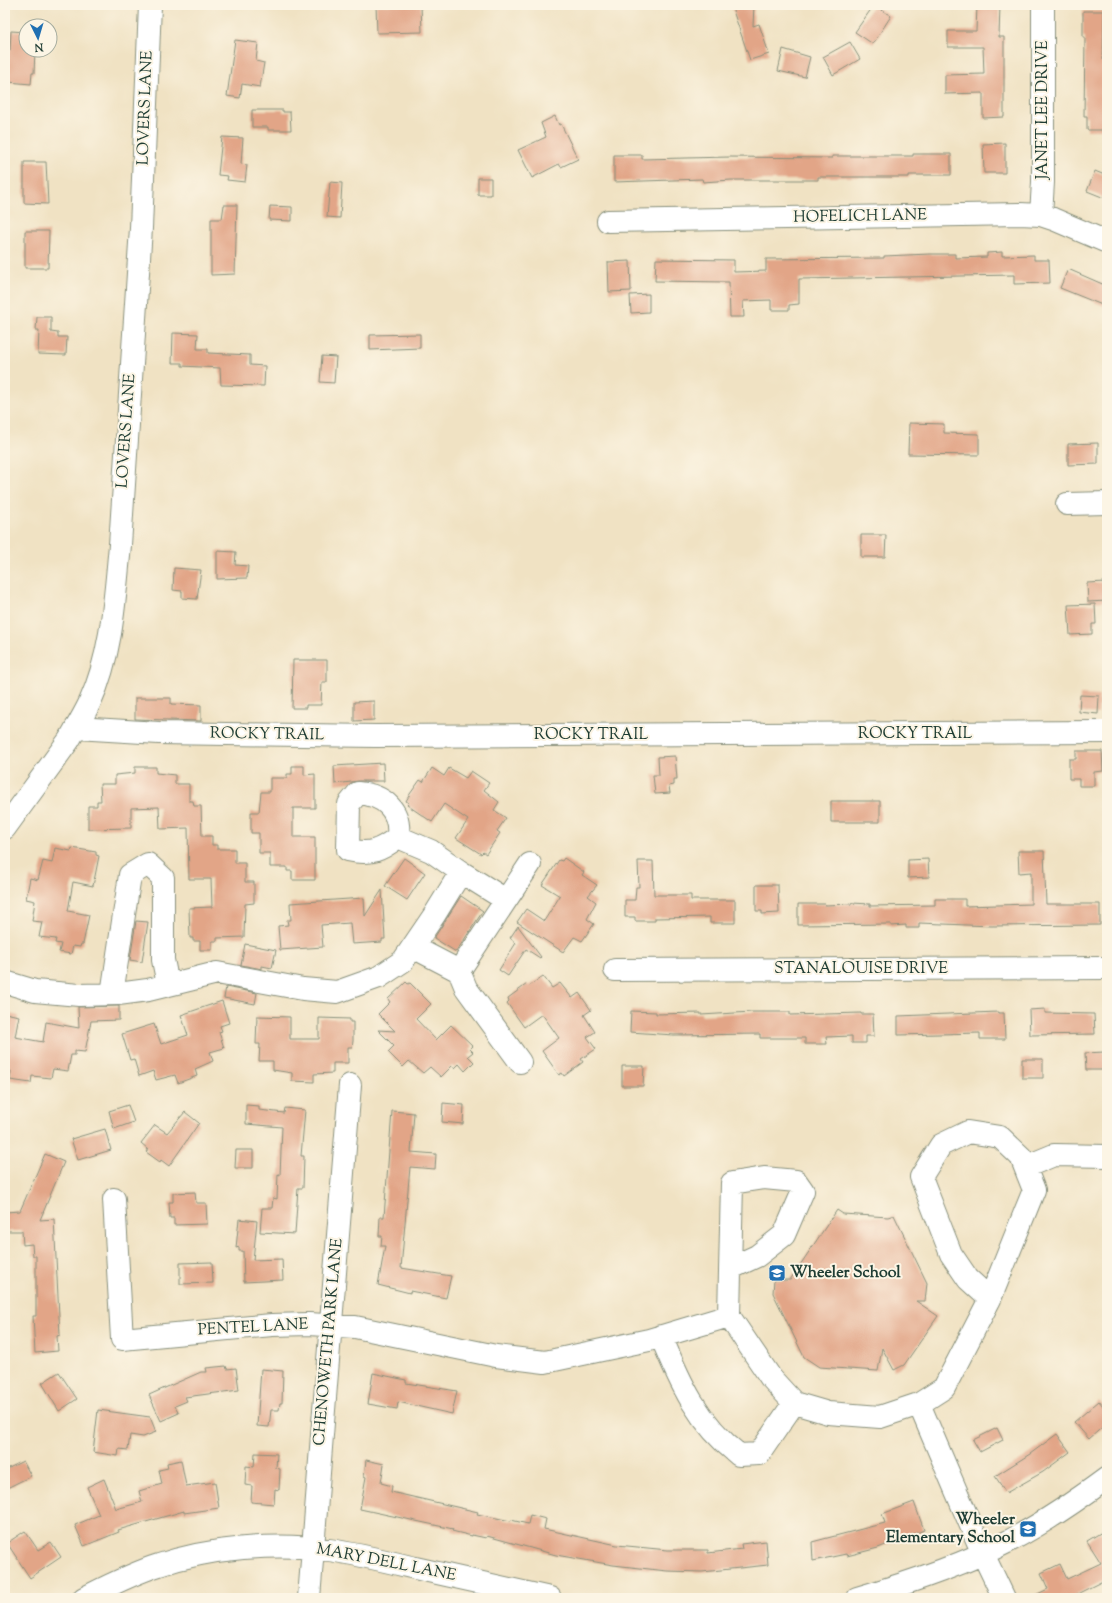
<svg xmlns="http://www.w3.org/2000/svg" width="1112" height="1603" viewBox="0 0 1112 1603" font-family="'Sorts Mill Goudy',serif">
  <rect width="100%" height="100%" fill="#fcf5e5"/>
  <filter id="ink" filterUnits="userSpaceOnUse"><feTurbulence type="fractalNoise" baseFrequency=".025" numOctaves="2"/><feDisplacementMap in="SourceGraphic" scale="8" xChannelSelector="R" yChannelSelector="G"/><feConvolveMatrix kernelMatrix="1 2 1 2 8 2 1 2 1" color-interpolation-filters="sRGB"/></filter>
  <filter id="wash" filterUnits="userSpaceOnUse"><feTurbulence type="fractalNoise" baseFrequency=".012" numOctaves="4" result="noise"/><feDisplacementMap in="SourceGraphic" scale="16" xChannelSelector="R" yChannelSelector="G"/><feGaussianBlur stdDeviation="0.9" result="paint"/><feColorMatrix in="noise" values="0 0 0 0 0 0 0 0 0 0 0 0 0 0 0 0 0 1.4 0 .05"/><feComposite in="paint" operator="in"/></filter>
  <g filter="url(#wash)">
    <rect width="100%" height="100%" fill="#f0e2c3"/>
    <g id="blocks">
      <path fill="#e2a587" d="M 376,5 L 421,5 L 422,32 L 377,33 Z
        M 731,5 L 754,5 L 753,26 L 759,24 L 769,54 L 750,60 Z
        M 874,5 L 891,16 L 873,44 L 855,32 Z
        M 977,5 L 1000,5 L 999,37 L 1004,37 L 1004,117 L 983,118 L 983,93 L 945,94 L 945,75 L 984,74 L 983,47 L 948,47 L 948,31 L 976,31 Z
        M 1083,11 L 1104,11 L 1103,59 L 1105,59 L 1105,94 L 1107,94 L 1107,130 L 1087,130 L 1087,116 L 1084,116 L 1085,37 L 1083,37 Z
        M 11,31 L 26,32 L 26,50 L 35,50 L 34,73 L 32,73 L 31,84 L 8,82 L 9,75 L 5,75 L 5,51 L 10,51 Z
        M 235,40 L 258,43 L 256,61 L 264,63 L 260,87 L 242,84 L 240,98 L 227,96 Z
        M 850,42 L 860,59 L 833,75 L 823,57 Z
        M 783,49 L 810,57 L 805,77 L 778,71 Z
        M 252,110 L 283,110 L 283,112 L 290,112 L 291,130 L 268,130 L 268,127 L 252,127 Z
        M 555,116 L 559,125 L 561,124 L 578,159 L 561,167 L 559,164 L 532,178 L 518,150 L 546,137 L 541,123 Z
        M 222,137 L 243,138 L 241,164 L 247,165 L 245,182 L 227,180 L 228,176 L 218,175 Z
        M 1005,143 L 1005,173 L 984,173 L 983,144 Z
        M 913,154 L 951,154 L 951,175 L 909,175 L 909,177 L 818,177 L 818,180 L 731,180 L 703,182 L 702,179 L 614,182 L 614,155 L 642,155 L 642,159 L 730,157 L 832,158 L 832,156 L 913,156 Z
        M 24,162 L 46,162 L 48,204 L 24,203 Z
        M 1095,171 L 1107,176 L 1107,199 L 1087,191 Z
        M 478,178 L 491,178 L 491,195 L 478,195 Z
        M 330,182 L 342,183 L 340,218 L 327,217 Z
        M 224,205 L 237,205 L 235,274 L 211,275 L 211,219 L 222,219 Z
        M 270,206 L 292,207 L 292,221 L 269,220 Z
        M 25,231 L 49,231 L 48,268 L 25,268 Z
        M 1002,252 L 1002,256 L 1034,255 L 1034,260 L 1049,260 L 1050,283 L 1014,284 L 1014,275 L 799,279 L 799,304 L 789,305 L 789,310 L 771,310 L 771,300 L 743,301 L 744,317 L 730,317 L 729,282 L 655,281 L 656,259 L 734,260 L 734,272 L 766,271 L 766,259 L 884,258 L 884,256 L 930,254 L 955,254 L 955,258 L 987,257 L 987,253 Z
        M 630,261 L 631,291 L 609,292 L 608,262 Z
        M 1068,269 L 1107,286 L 1107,307 L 1060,288 Z
        M 649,294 L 649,312 L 631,313 L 630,295 Z
        M 37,317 L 51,317 L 51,332 L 58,333 L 58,337 L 67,337 L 66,355 L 38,354 L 39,330 L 36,330 Z
        M 173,333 L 198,334 L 197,349 L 208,349 L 208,353 L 250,355 L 250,365 L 265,366 L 264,386 L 221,385 L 220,368 L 182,366 L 182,363 L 172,363 Z
        M 420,334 L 420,348 L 370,350 L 370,335 Z
        M 322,356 L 336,357 L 334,383 L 320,382 Z
        M 909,423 L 944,424 L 944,433 L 979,434 L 979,455 L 908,454 Z
        M 1098,443 L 1098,464 L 1068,465 L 1068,444 Z
        M 861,535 L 886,535 L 885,557 L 861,557 Z
        M 217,551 L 236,552 L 235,565 L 248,566 L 247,578 L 217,579 Z
        M 174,568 L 201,570 L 197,599 L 182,598 L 182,591 L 173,590 Z
        M 1106,582 L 1107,601 L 1088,602 L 1087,583 Z
        M 1095,604 L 1096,624 L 1092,624 L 1092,634 L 1070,635 L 1068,605 Z
        M 293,660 L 327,660 L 327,682 L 322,682 L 321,705 L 306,705 L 306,708 L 292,708 Z
        M 1080,695 L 1099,696 L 1098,714 L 1079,712 Z
        M 135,698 L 171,698 L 171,704 L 201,705 L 201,721 L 135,719 Z
        M 374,701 L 374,720 L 354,721 L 354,702 Z
        M 1076,751 L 1102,751 L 1103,771 L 1094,772 L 1094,786 L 1079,786 L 1079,779 L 1069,779 L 1069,759 L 1076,759 Z
        M 675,756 L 677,779 L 674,779 L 674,785 L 669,786 L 670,793 L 655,794 L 653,775 L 659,775 L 658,757 Z
        M 383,763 L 384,781 L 359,781 L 335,784 L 334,766 Z
        M 292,766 L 304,766 L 304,775 L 315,774 L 315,808 L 293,808 L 293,837 L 315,837 L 315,880 L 292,880 L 292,871 L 287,871 L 287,867 L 270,867 L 270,853 L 259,853 L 259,833 L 251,833 L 251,812 L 259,812 L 261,792 L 270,792 L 270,778 L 287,778 L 287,774 L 292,774 Z
        M 135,767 L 156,767 L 156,773 L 175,775 L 175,784 L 189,784 L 189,801 L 193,801 L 194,806 L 201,806 L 202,836 L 212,836 L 212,845 L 217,845 L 217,849 L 235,849 L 235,863 L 245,863 L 245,882 L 254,882 L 254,903 L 245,904 L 244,937 L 217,938 L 217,941 L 212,941 L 212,950 L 200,950 L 200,941 L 193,941 L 193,938 L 190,938 L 189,908 L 212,907 L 211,879 L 189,879 L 188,828 L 160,829 L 159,807 L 131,808 L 131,828 L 88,829 L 88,806 L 97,806 L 97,801 L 101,801 L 100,784 L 115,784 L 115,775 L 135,773 Z
        M 432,768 L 444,776 L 449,768 L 466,778 L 471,771 L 489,783 L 484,790 L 499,802 L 494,810 L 506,818 L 497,831 L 500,833 L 486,854 L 483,852 L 481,854 L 456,838 L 468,820 L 444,804 L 432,822 L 407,805 L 409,803 L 406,801 L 410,794 L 420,780 L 423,782 Z
        M 831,801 L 880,801 L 880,822 L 831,822 Z
        M 55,848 L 71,851 L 72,848 L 96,852 L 96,855 L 99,856 L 93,886 L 73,882 L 68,911 L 89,915 L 83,944 L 81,944 L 80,947 L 73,946 L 71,954 L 59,952 L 61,944 L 55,943 L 56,939 L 39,937 L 42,922 L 32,921 L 35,901 L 26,899 L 30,878 L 38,880 L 43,861 L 52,863 Z
        M 1018,851 L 1044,851 L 1046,904 L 1100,904 L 1100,925 L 991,926 L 919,923 L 919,928 L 906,928 L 906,925 L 891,926 L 891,924 L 798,925 L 798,904 L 825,904 L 825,905 L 852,904 L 852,903 L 870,904 L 870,906 L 935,905 L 935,899 L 965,899 L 965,906 L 1031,904 L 1031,872 L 1019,873 Z
        M 404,858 L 425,873 L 407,900 L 385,886 Z
        M 564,858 L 584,872 L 582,875 L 597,885 L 588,896 L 596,902 L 587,919 L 594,924 L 582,941 L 574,937 L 563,952 L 517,922 L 526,909 L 544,921 L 560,896 L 542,885 L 559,860 L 562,861 Z
        M 928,859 L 929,877 L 908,878 L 908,860 Z
        M 638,861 L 653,861 L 654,895 L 691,895 L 691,900 L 735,900 L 735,923 L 710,923 L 710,917 L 655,918 L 655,921 L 635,921 L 635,917 L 625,917 L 625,900 L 635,900 L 636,887 L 639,887 Z
        M 756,885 L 778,885 L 779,913 L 762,914 L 762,911 L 756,911 Z
        M 382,890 L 385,939 L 382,939 L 382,942 L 352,944 L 350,923 L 321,925 L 323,947 L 280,950 L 278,926 L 288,925 L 287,920 L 291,920 L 290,903 L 364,898 L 365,916 Z
        M 461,896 L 483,911 L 456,952 L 434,938 Z
        M 136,921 L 148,922 L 142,962 L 130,960 Z
        M 518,926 L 541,957 L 540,958 L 526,949 L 508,976 L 499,970 L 516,943 L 510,938 Z
        M 245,944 L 276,950 L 272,968 L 262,966 L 262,969 L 241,965 Z
        M 543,976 L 552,988 L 560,983 L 572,998 L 579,993 L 591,1010 L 584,1015 L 595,1032 L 587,1037 L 596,1049 L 581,1059 L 583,1062 L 564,1076 L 562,1073 L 559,1075 L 542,1051 L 559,1038 L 542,1014 L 524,1027 L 507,1003 L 509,1001 L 508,998 L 527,984 L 529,986 Z
        M 406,982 L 408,984 L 410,983 L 431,1004 L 416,1019 L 436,1040 L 451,1025 L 473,1046 L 470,1049 L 473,1052 L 468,1056 L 474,1062 L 465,1071 L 459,1064 L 455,1068 L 452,1066 L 441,1077 L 430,1067 L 423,1073 L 409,1061 L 403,1067 L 388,1052 L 394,1046 L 378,1030 L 395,1031 L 378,1014 L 390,1002 L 388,999 Z
        M 226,987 L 257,993 L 255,1004 L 224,998 Z
        M 222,1001 L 229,1023 L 220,1026 L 222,1031 L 219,1032 L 224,1048 L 210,1052 L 213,1061 L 195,1069 L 197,1076 L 178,1083 L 175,1075 L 156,1080 L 153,1071 L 139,1076 L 134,1059 L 130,1060 L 122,1034 L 154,1024 L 161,1044 L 188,1035 L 181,1015 Z
        M 119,1006 L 119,1020 L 91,1021 L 85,1052 L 75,1051 L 75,1055 L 71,1055 L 68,1071 L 53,1069 L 51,1078 L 32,1076 L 31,1083 L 10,1080 L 11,1071 L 5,1070 L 5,1013 L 19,1016 L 15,1037 L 43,1042 L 46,1022 L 79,1028 L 78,1007 Z
        M 1045,1009 L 1045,1013 L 1094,1014 L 1095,1034 L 1030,1035 L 1029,1010 Z
        M 631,1011 L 656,1012 L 656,1014 L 701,1013 L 701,1015 L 752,1012 L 790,1012 L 790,1015 L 861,1013 L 861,1014 L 873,1014 L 874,1036 L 866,1036 L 866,1043 L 852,1043 L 852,1036 L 826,1037 L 827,1044 L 805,1044 L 805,1038 L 760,1038 L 760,1034 L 674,1035 L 630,1032 Z
        M 998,1012 L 998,1013 L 1004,1013 L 1005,1039 L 980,1039 L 980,1033 L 898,1035 L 898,1016 Z
        M 257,1016 L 290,1017 L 290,1039 L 319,1039 L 319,1018 L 350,1019 L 350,1022 L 353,1022 L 353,1041 L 352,1047 L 348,1047 L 348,1063 L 333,1063 L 333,1073 L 314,1074 L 314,1082 L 292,1081 L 292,1073 L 273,1070 L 273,1061 L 259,1061 L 260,1044 L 256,1044 Z
        M 1104,1052 L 1105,1070 L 1086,1070 L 1085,1053 Z
        M 1022,1059 L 1043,1059 L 1043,1078 L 1022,1078 Z
        M 622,1066 L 644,1066 L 643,1086 L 622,1086 Z
        M 443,1103 L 464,1105 L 463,1124 L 442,1122 Z
        M 128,1105 L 134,1122 L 114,1129 L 109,1111 Z
        M 246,1105 L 259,1106 L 259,1110 L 284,1113 L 285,1108 L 305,1110 L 301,1156 L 304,1156 L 303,1188 L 298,1188 L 295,1234 L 260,1232 L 262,1208 L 272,1208 L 273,1198 L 277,1199 L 278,1174 L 280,1175 L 282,1127 L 246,1124 Z
        M 392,1111 L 414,1113 L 411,1152 L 436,1154 L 435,1169 L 410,1167 L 401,1268 L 451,1276 L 446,1298 L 410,1291 L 410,1293 L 378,1285 L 385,1246 L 381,1246 L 382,1236 L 379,1236 L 380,1217 L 384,1217 Z
        M 185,1112 L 199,1123 L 169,1166 L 161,1160 L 160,1162 L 146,1152 L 148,1149 L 141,1143 L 155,1125 L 167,1133 Z
        M 105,1129 L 111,1150 L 78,1160 L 71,1139 Z
        M 236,1150 L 253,1150 L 253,1168 L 235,1168 Z
        M 45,1154 L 64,1162 L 40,1220 L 54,1219 L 60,1335 L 57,1336 L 58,1351 L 35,1353 L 33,1316 L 36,1316 L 36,1256 L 33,1256 L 32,1244 L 23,1245 L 22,1231 L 5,1231 L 5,1212 L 20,1211 Z
        M 195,1192 L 196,1203 L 206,1203 L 207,1224 L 174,1225 L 174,1218 L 170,1218 L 169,1202 L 173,1202 L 173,1193 Z
        M 837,1210 L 843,1214 L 888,1217 L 894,1215 L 927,1283 L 925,1301 L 916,1301 L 938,1316 L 904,1365 L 894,1370 L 882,1348 L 878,1371 L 819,1367 L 804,1357 L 773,1293 L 774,1280 L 790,1280 Z
        M 239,1219 L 257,1221 L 253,1260 L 282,1259 L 283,1280 L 244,1282 L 243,1251 L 239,1251 L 239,1247 L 236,1248 Z
        M 212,1262 L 213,1283 L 180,1284 L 180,1263 Z
        M 226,1366 L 227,1369 L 236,1368 L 239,1390 L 185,1397 L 187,1401 L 175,1406 L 179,1413 L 161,1421 L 149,1395 L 201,1372 L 207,1372 L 206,1368 Z
        M 261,1369 L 283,1371 L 282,1403 L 280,1403 L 279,1410 L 271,1410 L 269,1427 L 257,1426 Z
        M 59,1372 L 77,1399 L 59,1411 L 42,1383 Z
        M 373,1373 L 406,1380 L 406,1383 L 457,1391 L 452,1414 L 398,1402 L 397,1409 L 368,1404 Z
        M 1099,1401 L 1107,1411 L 1107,1423 L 1089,1439 L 1074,1422 Z
        M 98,1410 L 150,1417 L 156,1432 L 143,1437 L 130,1435 L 128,1450 L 119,1449 L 118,1456 L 93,1452 Z
        M 997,1428 L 1003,1440 L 980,1452 L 973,1440 Z
        M 1057,1434 L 1070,1452 L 1043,1472 L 1006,1493 L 995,1476 L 1030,1454 Z
        M 255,1453 L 277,1454 L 276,1468 L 280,1469 L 279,1490 L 275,1489 L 274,1504 L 251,1502 L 252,1486 L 245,1485 L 246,1466 L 254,1467 Z
        M 181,1460 L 186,1486 L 215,1482 L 219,1508 L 184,1513 L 184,1511 L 118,1530 L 119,1532 L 84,1546 L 75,1525 L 99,1515 L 87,1487 L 104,1479 L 116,1509 L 142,1502 L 139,1491 L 162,1484 L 159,1470 L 168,1468 L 167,1463 Z
        M 366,1460 L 384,1464 L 381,1483 L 392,1486 L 391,1492 L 478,1512 L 477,1514 L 511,1521 L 511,1520 L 528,1524 L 530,1515 L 546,1519 L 544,1529 L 617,1545 L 668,1550 L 708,1550 L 708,1553 L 742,1549 L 741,1544 L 766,1541 L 768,1565 L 702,1572 L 667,1571 L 613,1565 L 556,1555 L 487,1536 L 486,1538 L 472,1535 L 472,1536 L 452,1531 L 453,1529 L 360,1509 L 366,1477 L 364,1476 Z
        M 23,1461 L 31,1476 L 5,1489 L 5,1470 Z
        M 914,1502 L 924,1530 L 878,1548 L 847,1556 L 846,1554 L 813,1561 L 812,1542 L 885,1523 L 882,1514 Z
        M 25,1531 L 38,1550 L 51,1542 L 61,1557 L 30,1578 L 7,1543 Z
        M 1102,1532 L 1107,1539 L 1107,1579 L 1069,1598 L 1029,1598 L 1048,1589 L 1041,1573 L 1060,1564 L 1067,1579 L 1101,1563 L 1087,1541 Z"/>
    </g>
  </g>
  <g filter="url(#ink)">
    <use href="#blocks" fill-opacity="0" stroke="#88907c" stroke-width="1"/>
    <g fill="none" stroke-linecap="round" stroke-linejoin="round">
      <g stroke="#88907c" stroke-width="24">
        <path id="minor" d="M 1041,215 L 1043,182 L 1043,5
          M 608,221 L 1020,214 L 1041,215 L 1053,219 L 1107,242
          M 1067,504 L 1107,503
          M 76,728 L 159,733 L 376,736 L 1107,732
          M 358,793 C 384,795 401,810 398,837 C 380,851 370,855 348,850 L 349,804 Z
          M 461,872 L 506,900
          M 413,947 L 459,971 L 466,988 L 520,1062
          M 615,970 L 1107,968
          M 459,971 L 530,864
          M 5,982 L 35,991 L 79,995 L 118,994 L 148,990 L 217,973 L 303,989 L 337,992 L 379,977 L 403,961 L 435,914 L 461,872 L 431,851 L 398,837
          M 112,994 L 130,875 L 148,864 L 163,878 L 163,960 L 168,984
          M 1025,1167 L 1054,1155 L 1107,1156
          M 114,1199 L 122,1339 L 272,1325 L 309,1324 L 355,1327 L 496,1356 L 545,1362 L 649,1340 L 729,1316
          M 731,1268 L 757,1256 L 784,1235 L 803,1191 L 796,1181 L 764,1178 L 732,1183 L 729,1316 L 771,1378 L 794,1403 L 828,1413 L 880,1417 L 919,1404
          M 990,1299 L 968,1279 L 951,1254 L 921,1177 L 941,1145 L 968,1132 L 1000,1137 L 1021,1157 L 1034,1190 L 990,1299 L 944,1388 L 919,1404 L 983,1554 L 1004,1598
          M 661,1336 C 680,1383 698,1423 739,1455 L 759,1454 L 794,1403
          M 84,1598 C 108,1586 133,1573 159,1565 C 209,1548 276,1542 329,1550 C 358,1554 386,1561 415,1568 C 460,1578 505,1588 550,1598
          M 309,1598 L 350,1085
          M 857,1598 C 909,1583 961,1566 1009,1541 C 1044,1523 1076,1501 1107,1478"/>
      </g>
      <g stroke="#88907c" stroke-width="24">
        <path id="major" d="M 5,828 L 69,740 C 76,728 84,715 90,702 C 112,654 115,597 120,545 L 141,228 L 150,5"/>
      </g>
      <use href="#minor" stroke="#fff" stroke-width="22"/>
      <use href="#major" stroke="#fff" stroke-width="22"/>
    </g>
  </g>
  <defs>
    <g id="school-square" transform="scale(0.9)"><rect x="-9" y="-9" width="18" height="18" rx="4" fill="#1f6fb2" stroke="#fcf5e5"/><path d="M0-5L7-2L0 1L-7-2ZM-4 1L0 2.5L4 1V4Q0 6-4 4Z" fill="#fff"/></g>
  </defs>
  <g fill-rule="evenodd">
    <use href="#school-square" x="777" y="1273"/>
    <use href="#school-square" x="1028" y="1529"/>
  </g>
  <g text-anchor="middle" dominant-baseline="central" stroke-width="4" stroke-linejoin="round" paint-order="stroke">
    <g font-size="16" fill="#1f3d34" stroke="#fcf5e5">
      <text transform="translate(146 108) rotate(-88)">LOVERS LANE</text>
      <text transform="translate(1043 110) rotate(-90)">JANET LEE DRIVE</text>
      <text transform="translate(860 217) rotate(-1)">HOFELICH LANE</text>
      <text transform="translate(127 431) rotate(-86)">LOVERS LANE</text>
      <text x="915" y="734">ROCKY TRAIL</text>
      <text transform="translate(267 735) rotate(1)">ROCKY TRAIL</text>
      <text x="591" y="735">ROCKY TRAIL</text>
      <text x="861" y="969">STANALOUISE DRIVE</text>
      <text transform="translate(253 1328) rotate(-3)">PENTEL LANE</text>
      <text transform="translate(329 1342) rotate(-85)">CHENOWETH PARK LANE</text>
      <text transform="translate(386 1563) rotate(11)">MARY DELL LANE</text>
    </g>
    <g font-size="16" font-weight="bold" fill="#1f3d34" stroke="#fcf5e5" text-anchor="start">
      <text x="790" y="1273">Wheeler School</text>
      <text x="1015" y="1520" text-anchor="end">Wheeler<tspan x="1015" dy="18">Elementary School</tspan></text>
    </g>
  </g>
  <rect width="1112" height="1603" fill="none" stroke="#fcf5e5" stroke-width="20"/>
  <g transform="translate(38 38) rotate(175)"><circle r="19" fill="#fcf5e5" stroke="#a4ab9e"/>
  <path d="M0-3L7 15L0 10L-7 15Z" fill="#1f6fb2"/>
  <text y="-6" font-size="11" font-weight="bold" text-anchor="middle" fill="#1f3d34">N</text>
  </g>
</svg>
